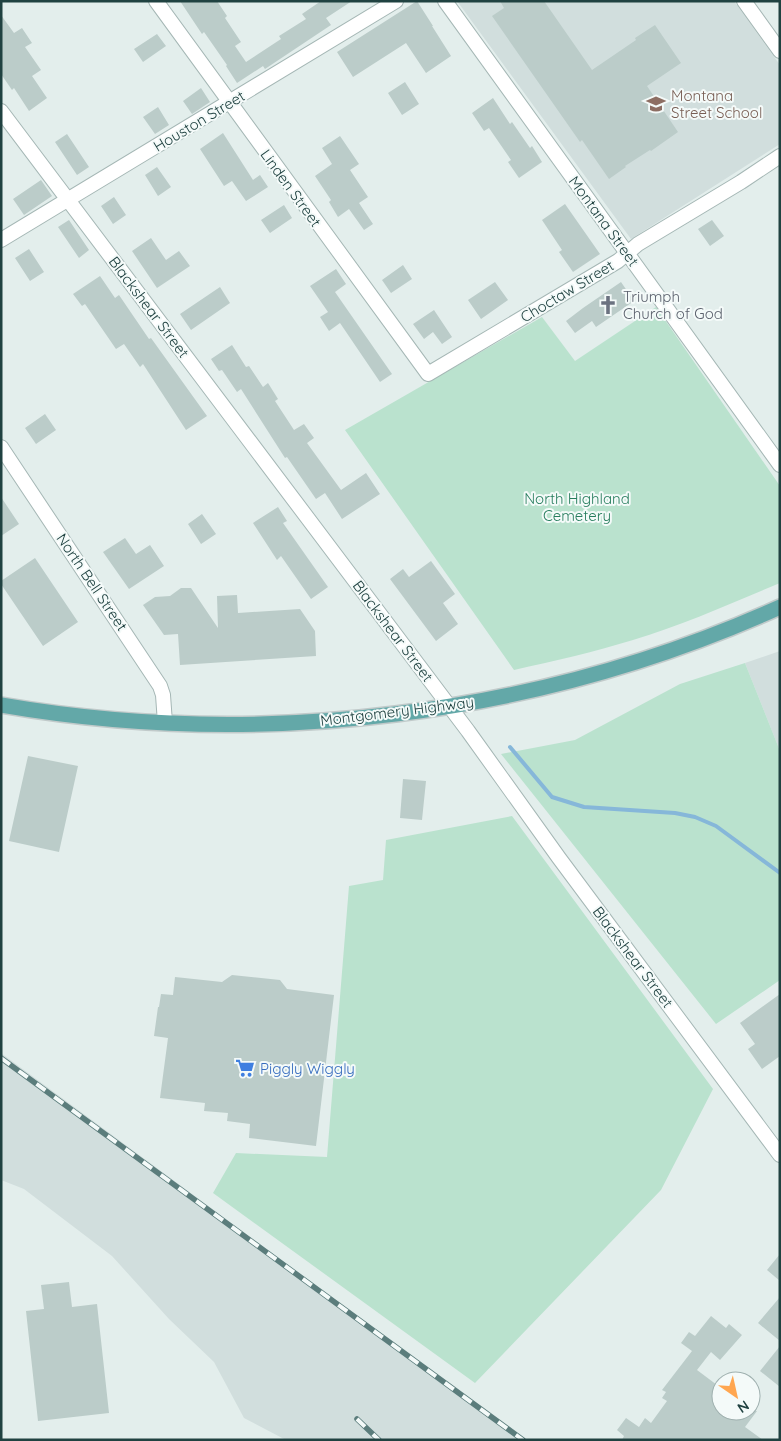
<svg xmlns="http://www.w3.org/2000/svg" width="781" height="1441" viewBox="0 0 781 1441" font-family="Quicksand,sans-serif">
  <rect width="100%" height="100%" fill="#e3eeec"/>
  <path fill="#d1dedd" d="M 457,1 L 734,1 L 780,65 L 780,144 L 631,239 Z
    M 780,651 L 780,751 L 745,663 Z
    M 1,1053 L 525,1440 L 286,1440 L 244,1418 L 214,1362 L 169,1319 L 112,1256 L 24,1189 L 1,1180 Z"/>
  <path fill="#bae2ce" d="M 656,307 L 780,486 L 780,583 C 732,603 683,625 633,640 C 594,652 554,661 514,670 L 345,430 L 542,317 L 575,361 Z
    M 745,663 L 780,751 L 780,980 L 716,1024 L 501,754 L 575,740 L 680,684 Z
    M 512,816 L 713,1089 L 661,1190 L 475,1383 L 213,1193 L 236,1153 L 327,1157 L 349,886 L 383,880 L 386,840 Z"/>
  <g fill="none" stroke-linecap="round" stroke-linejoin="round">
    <path stroke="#86b7d9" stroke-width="4" d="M 510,747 L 552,797 L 584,807 L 675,813 L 695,817 L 716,826 L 780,873"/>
  </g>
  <path fill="#bbccc9" d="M 180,1 L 217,1 L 227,16 L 225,18 L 241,42 L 235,46 L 246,62 L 281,39 L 279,36 L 306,19 L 302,14 L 321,1 L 352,1 L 326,18 L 331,25 L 265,69 L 263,66 L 237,83 L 226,66 L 227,65 L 204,32 L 202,34 Z
    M 417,1 L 433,26 L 432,26 L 451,56 L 426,73 L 406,43 L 353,77 L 337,52 Z
    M 500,1 L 544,1 L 592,70 L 636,40 L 635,38 L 655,25 L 681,63 L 647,86 L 678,132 L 651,151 L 650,150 L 625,166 L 626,167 L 609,179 L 582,140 L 580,142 L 492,16 L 504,8 Z
    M 1,15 L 14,33 L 22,28 L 32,43 L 25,47 L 41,70 L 32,76 L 47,98 L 29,111 L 14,88 L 12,90 L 1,74 Z
    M 157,34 L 166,46 L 143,62 L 134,49 Z
    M 405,82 L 419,104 L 402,115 L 388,93 Z
    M 201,88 L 210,102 L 192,114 L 183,101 Z
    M 493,98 L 510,124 L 512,122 L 530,148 L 532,146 L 542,162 L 519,178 L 508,162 L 511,160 L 489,128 L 484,131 L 472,113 Z
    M 158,107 L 169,125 L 155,134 L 143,117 Z
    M 223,133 L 253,180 L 260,175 L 268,187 L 246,201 L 232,181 L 224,186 L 200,149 Z
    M 67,134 L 89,167 L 77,175 L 55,142 Z
    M 340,136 L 359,164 L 350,170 L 368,197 L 359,203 L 373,224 L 364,230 L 349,209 L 338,217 L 329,202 L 331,200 L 315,176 L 332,164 L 322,148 Z
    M 157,167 L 171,187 L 158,196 L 145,175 Z
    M 41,180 L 52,196 L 24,215 L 13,199 Z
    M 114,197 L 126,215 L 113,224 L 101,206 Z
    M 565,204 L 600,254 L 573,272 L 559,252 L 562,250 L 542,220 Z
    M 284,205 L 292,218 L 270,233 L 261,220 Z
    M 69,220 L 89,250 L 79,258 L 58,227 Z
    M 712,220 L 724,236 L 710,246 L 698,229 Z
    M 151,238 L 166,260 L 179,251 L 190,266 L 157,288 L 132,251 Z
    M 29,249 L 44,272 L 30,281 L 15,258 Z
    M 403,265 L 412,279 L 391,293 L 382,280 Z
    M 336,269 L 346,284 L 335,292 L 392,374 L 380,382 L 340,323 L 329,331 L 320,317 L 328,312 L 310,286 Z
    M 100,276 L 115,298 L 119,295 L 149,339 L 151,338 L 207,416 L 186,430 L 143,364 L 140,367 L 124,344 L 116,349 L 85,304 L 82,306 L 73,294 Z
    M 495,282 L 508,300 L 481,319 L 468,300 Z
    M 621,282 L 634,301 L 596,327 L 592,321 L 575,333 L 566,321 L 583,308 Z
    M 220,287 L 230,303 L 191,330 L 180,314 Z
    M 434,310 L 452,337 L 442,344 L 433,332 L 424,339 L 413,324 Z
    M 232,345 L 246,367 L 249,366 L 263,387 L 268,383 L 278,399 L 275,401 L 294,430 L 304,424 L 314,438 L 307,443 L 341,490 L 366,473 L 380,494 L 342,519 L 325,493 L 316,499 L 287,457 L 285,458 L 241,389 L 237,392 L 222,370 L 219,371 L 211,359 Z
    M 45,414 L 56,430 L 36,444 L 25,428 Z
    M 1,497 L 19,524 L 1,536 Z
    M 278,507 L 287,521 L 283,523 L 328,587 L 311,599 L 281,556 L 277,560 L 253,523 Z
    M 202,514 L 216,534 L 201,544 L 188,524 Z
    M 125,538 L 136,554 L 150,545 L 164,566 L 129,589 L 103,552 Z
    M 35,558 L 78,622 L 43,646 L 1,584 L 1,581 Z
    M 431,561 L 455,594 L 443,603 L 458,624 L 436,641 L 390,579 L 403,569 L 409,577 Z
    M 181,588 L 191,588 L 218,628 L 217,596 L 237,595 L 238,613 L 300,609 L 315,631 L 316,656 L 180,665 L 178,634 L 164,635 L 143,605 L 155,597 L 170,596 Z
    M 28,756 L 78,766 L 59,852 L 9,841 Z
    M 403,779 L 426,781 L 422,820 L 400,818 Z
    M 232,975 L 280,980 L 287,989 L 334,995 L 316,1146 L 249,1138 L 250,1124 L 227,1121 L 228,1113 L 204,1111 L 205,1103 L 160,1098 L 168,1038 L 154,1036 L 158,1007 L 159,1007 L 161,994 L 173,995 L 175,977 L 222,982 Z
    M 780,994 L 780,1056 L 762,1069 L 748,1049 L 755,1044 L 740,1023 Z
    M 780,1254 L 780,1281 L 767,1270 Z
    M 69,1282 L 72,1307 L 97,1304 L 109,1413 L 38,1421 L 26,1311 L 44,1309 L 41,1285 Z
    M 780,1297 L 780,1341 L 758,1323 Z
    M 711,1316 L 726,1328 L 729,1324 L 742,1335 L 720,1360 L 711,1352 L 697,1370 L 721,1388 L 721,1411 L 757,1411 L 745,1427 L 763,1440 L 622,1440 L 624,1436 L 617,1430 L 626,1418 L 639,1427 L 645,1418 L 651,1423 L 667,1401 L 662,1398 L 666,1392 L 662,1390 L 692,1351 L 681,1343 L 689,1332 L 695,1336 Z
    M 780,1346 L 780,1387 L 760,1371 Z"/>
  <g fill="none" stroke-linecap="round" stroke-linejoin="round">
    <g stroke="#a5b7b5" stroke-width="16">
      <path id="minor" d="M 156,1 L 428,374 L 618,261 L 638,244 L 741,182 L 780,156
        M 445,1 L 780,465
        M 744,1 L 780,51
        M 1,111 L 468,731 L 559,858 L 780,1155
        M 1,240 L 396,1
        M 1,447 L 160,686 L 163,695 L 165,723"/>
    </g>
    <g stroke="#c1caca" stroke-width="18">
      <path id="major" d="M 1,705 C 262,750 538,716 780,607"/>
    </g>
    <use href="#minor" stroke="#fff" stroke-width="14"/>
    <use href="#major" stroke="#63a8a8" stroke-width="15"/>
    <g stroke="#5b7d7c" stroke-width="5.5">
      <path id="rail" d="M 1,1058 L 523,1440
        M 357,1419 L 379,1440"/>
    </g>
    <use href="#rail" stroke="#f4faf9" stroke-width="4" stroke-dasharray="11" stroke-linecap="butt"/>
  </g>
  <defs>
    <g id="school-bare" transform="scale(1.5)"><path d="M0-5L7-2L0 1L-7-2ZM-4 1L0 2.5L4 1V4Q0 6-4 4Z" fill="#8d6e63" stroke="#f4faf9" stroke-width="2.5" paint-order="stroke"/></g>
    <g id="church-bare" transform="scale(1.5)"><path d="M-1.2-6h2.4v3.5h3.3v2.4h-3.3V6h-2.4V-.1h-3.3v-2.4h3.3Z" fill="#6b7280" stroke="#f4faf9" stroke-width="2.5" paint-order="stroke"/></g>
    <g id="supermarket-bare" transform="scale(1.5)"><path d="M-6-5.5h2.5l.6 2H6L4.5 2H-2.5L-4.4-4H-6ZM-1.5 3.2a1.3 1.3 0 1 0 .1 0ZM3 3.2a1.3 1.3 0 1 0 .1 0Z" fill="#3f7fe0" stroke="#f4faf9" stroke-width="2.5" paint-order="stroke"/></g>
  </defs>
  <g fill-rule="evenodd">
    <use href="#school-bare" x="656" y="104"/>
    <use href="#church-bare" x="608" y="305"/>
    <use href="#supermarket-bare" x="245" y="1068"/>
  </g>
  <g text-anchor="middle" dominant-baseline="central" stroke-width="4" stroke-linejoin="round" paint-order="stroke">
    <g font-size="15" fill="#785e54" stroke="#f4faf9" text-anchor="start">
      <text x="671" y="95">Montana<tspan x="671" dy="17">Street School</tspan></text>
    </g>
    <g font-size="15" fill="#204241" stroke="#f4faf9">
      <text transform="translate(199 121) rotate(-31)">Houston Street</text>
      <text transform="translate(291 188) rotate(54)">Linden Street</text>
      <text transform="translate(604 221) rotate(54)">Montana Street</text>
      <text transform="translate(567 291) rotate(-31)">Choctaw Street</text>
      <text transform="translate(149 307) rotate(53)">Blackshear Street</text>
      <text transform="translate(92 582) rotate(56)">North Bell Street</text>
      <text transform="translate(393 631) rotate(53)">Blackshear Street</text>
      <text transform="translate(397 711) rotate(-7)">Montgomery Highway</text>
      <text transform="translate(633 957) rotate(53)">Blackshear Street</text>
    </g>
    <g font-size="15" fill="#5b616d" stroke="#f4faf9" text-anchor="start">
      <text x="623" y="296">Triumph<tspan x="623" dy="17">Church of God</tspan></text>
    </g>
    <g font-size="15" fill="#267d5d" stroke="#f4faf9">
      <text x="577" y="498">North Highland<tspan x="577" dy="17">Cemetery</tspan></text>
    </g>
    <g font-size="15" fill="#366cbe" stroke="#f4faf9" text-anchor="start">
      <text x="260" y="1068">Piggly Wiggly</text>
    </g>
  </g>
  <rect width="781" height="1441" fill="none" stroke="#204241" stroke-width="5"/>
  <g transform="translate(736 1396) rotate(146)"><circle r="24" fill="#f4faf9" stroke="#9fb0af"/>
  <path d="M0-4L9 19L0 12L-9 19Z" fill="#ffa650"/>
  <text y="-8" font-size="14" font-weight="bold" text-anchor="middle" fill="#204241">N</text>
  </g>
</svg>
